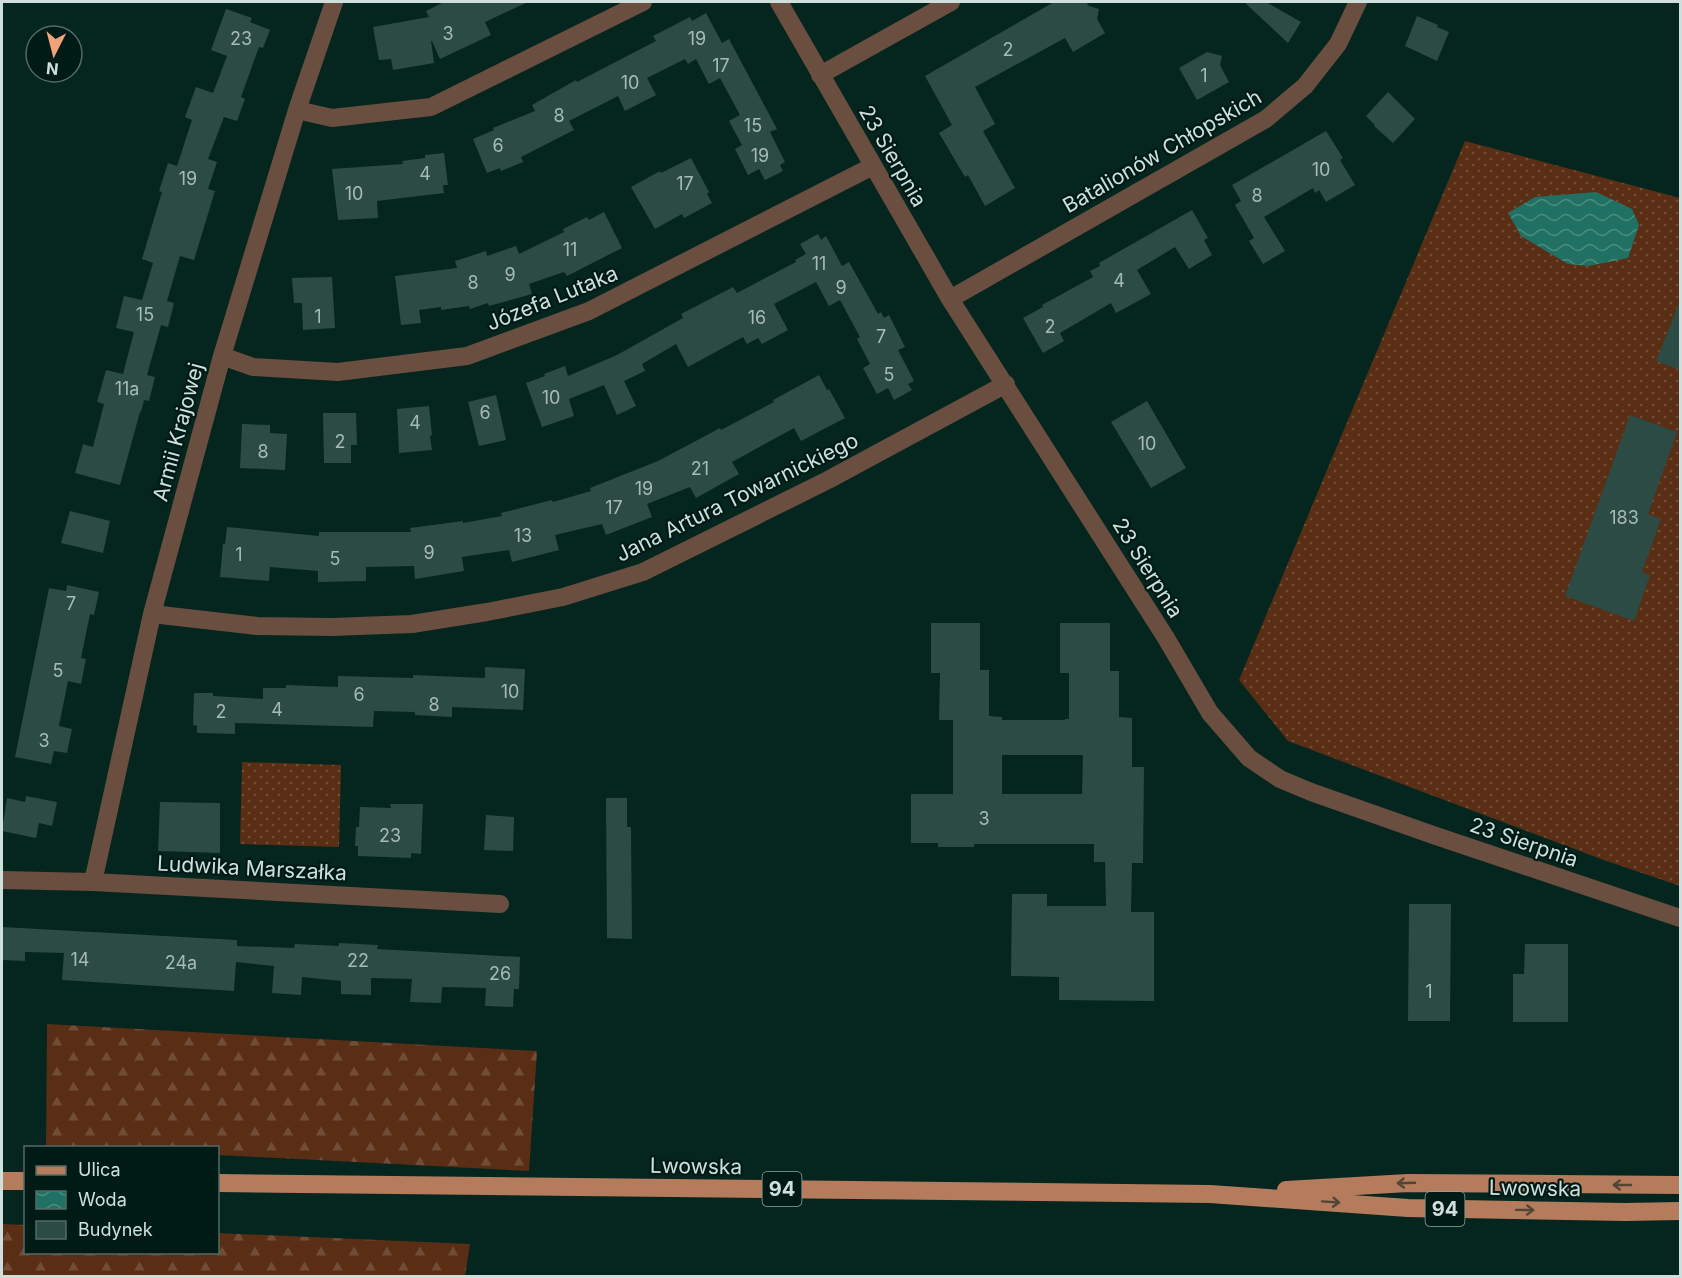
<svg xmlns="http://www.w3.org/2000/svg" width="1682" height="1278" viewBox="0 0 1682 1278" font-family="Inter,sans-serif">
  <defs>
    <pattern id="grass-dots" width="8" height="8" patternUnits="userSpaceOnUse" patternTransform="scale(1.5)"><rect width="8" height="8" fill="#5a2e14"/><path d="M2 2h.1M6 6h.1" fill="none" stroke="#714c36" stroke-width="1.8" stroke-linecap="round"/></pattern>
    <pattern id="forest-firs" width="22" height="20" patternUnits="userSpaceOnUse" patternTransform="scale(1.5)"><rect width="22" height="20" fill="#5a2e14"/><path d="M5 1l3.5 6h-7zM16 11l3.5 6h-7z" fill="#714c36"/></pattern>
    <pattern id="water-waves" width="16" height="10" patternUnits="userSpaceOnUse" patternTransform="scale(1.5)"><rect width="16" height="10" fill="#207163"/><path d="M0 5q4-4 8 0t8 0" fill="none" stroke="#4a8c80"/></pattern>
  </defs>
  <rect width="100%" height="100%" fill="#05251f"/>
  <path fill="url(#grass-dots)" d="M 1465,141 L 1680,198 L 1680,886 L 1601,859 L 1288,741 L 1239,680 Z
    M 242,762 L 341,765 L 339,847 L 240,844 Z"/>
  <path fill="url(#forest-firs)" d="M 47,1024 L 537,1051 L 529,1171 L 218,1155 L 218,1148 L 46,1147 Z
    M 2,1224 L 25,1225 L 26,1252 L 218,1252 L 218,1233 L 470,1244 L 465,1276 L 2,1276 Z"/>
  <path fill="url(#water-waves)" d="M 1596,192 L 1632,209 L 1639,225 L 1628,258 L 1589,266 L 1568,264 L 1521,236 L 1508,213 L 1535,197 Z"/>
  <path fill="#2c4b44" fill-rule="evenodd" d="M 444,2 L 528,2 L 485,22 L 491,35 L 440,59 L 432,41 L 431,41 L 434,63 L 393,70 L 391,59 L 379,60 L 373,27 L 429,17 L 426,11 Z
    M 1054,2 L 1086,2 L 1089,6 L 1099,9 L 1097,19 L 1105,33 L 1073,52 L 1065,38 L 975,87 L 995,124 L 983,131 L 1015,188 L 985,206 L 968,175 L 965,177 L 939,133 L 952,125 L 925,76 Z
    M 1244,2 L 1266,2 L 1301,22 L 1288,43 Z
    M 226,9 L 252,18 L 250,22 L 270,30 L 263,48 L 259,47 L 241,97 L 245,99 L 237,121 L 224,117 L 208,159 L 217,162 L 208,189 L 215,191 L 194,260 L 180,256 L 167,301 L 174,303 L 168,327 L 161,325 L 147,375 L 155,377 L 149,401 L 144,400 L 141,412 L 140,412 L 120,485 L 75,473 L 83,444 L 93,447 L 104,404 L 97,402 L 106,370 L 123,374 L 134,332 L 116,328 L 124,296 L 142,300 L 153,263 L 142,259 L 162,192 L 159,191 L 168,163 L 177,166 L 192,120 L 185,117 L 196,87 L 213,93 L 227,56 L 211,50 Z
    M 706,13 L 722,43 L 729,39 L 777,129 L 770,132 L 785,162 L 780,165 L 783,171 L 765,180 L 759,169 L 748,175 L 735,149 L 742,145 L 729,121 L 740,115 L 720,78 L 709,84 L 696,59 L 688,64 L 685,59 L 647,78 L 656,95 L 625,111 L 618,96 L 569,121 L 574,130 L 521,157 L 523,162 L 501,171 L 500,168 L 487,173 L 473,139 L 494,130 L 493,128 L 535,111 L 532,105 L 576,80 L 577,82 L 656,41 L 653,36 L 690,17 L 692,21 Z
    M 1417,16 L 1438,25 L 1437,27 L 1449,32 L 1437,61 L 1405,46 Z
    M 1207,52 L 1222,56 L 1220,65 L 1229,82 L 1197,100 L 1179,68 Z
    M 1388,92 L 1415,119 L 1393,143 L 1374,126 L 1375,125 L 1366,116 Z
    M 1326,131 L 1343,158 L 1340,160 L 1355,185 L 1326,202 L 1319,190 L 1315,193 L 1313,188 L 1264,217 L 1285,251 L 1263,264 L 1249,241 L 1254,238 L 1235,205 L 1241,201 L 1232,185 Z
    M 444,153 L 448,185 L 443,185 L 444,193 L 377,201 L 378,218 L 338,220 L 332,169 L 403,164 L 402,161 L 425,158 L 425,155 Z
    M 691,158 L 709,192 L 707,194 L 712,203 L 684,218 L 682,214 L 655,229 L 631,187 L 660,171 L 661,173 Z
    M 1192,210 L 1208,238 L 1204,240 L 1212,255 L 1189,269 L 1175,247 L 1137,270 L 1151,294 L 1116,313 L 1111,303 L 1060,333 L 1064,341 L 1043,353 L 1023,318 L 1043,307 L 1042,305 L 1093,277 L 1090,271 L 1100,266 L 1099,263 Z
    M 604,212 L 622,248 L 567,276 L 564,272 L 529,284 L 532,294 L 489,306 L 488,303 L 470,309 L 469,306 L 441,310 L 441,307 L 419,310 L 421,323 L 401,325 L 395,276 L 457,268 L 455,261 L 486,251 L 487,256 L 516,246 L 519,254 L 564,232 L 563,229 L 587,217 L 589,220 Z
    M 818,234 L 821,240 L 826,236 L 842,266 L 849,262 L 878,314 L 881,312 L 884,318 L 889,315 L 905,347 L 898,350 L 914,381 L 908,384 L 912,390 L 894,400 L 888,388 L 877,394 L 863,368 L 870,364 L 857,339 L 860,337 L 840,300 L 829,306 L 816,282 L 774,304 L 788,330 L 762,344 L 758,338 L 747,344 L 743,337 L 688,367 L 676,344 L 642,364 L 645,371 L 624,381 L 636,406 L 617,415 L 604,385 L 569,399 L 574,416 L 542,427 L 526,383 L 545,376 L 544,374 L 565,366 L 568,376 L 617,355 L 683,318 L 681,314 L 710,299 L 733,287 L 737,293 L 796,262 L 795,260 L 806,254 L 800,244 Z
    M 332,277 L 335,328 L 303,330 L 302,303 L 294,303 L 292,278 Z
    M 1679,303 L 1680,304 L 1680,370 L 1656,361 Z
    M 819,375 L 827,390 L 829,389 L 845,418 L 801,441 L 794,428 L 732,462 L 739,474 L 696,498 L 690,487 L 647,504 L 652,517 L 606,535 L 602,524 L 555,535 L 559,550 L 512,562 L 509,550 L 462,557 L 464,571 L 415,579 L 414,566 L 366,567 L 366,581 L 318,582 L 318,571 L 270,567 L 269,581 L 220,577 L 223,544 L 225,544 L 227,527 L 319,536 L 319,532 L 411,532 L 410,528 L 463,521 L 463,523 L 502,516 L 501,513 L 552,500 L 553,502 L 591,491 L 590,488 L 658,461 L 720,428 L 721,430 L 774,402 L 773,400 Z
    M 496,395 L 506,440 L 479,446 L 468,402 Z
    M 1147,401 L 1186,468 L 1151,488 L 1111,422 Z
    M 429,406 L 432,435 L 430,436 L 432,450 L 399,453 L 397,409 Z
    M 323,413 L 356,413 L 357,445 L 351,445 L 351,463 L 324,463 Z
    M 1630,415 L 1677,432 L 1648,514 L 1661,519 L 1642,572 L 1650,575 L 1634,621 L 1565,596 Z
    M 242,424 L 270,425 L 270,433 L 287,434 L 285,470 L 240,468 Z
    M 70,511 L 110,521 L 103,553 L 61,543 Z
    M 67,585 L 99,592 L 94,615 L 90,614 L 81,658 L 86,659 L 81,684 L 68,681 L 59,726 L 72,729 L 67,753 L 54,751 L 51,764 L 15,757 L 49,588 L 66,591 Z
    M 931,623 L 980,623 L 980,670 L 989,670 L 989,716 L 1002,717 L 1002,720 L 1065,720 L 1065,719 L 1069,719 L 1069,673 L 1060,673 L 1060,623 L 1110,623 L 1110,671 L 1119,671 L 1119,717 L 1132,718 L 1132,767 L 1144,767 L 1143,863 L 1132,863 L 1131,912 L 1154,912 L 1154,1001 L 1059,1000 L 1059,977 L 1011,976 L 1012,894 L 1047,894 L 1047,906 L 1106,906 L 1105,862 L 1094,862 L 1094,844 L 974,844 L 974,847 L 938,847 L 938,843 L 911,843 L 911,794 L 953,794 L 953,720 L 939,720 L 940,673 L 931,673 ZM 1002,755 L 1083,755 L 1082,794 L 1002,794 Z
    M 485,667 L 525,669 L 523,710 L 452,707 L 452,717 L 415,715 L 415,712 L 374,711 L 373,727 L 235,723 L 235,734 L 197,733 L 197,726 L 193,725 L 194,693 L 213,693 L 213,696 L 263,699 L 263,688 L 286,688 L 286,685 L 338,687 L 338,676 L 413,678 L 413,675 L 485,678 Z
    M 26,796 L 57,802 L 52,826 L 39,823 L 36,838 L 2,831 L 7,798 L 25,802 Z
    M 606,798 L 627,798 L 627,827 L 631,827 L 632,939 L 607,938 Z
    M 160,802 L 220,803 L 220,853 L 158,851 Z
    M 390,804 L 423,804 L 421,854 L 411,853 L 411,858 L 358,856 L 358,846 L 355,846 L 356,827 L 359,827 L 360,807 L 391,808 Z
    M 486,815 L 514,817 L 513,851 L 484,850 Z
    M 1409,904 L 1451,904 L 1450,1021 L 1408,1021 Z
    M 2,927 L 237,940 L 237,946 L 294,948 L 295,944 L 339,946 L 339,943 L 378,945 L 377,949 L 520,957 L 519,989 L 514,989 L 513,1007 L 485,1006 L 486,988 L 442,987 L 441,1003 L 410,1002 L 412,979 L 371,978 L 371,995 L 341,994 L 341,981 L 302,977 L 301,995 L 272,993 L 274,966 L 236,962 L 234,991 L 62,980 L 64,953 L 25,952 L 25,961 L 2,960 Z
    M 1525,944 L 1568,944 L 1568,1022 L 1513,1022 L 1513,974 L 1524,974 Z"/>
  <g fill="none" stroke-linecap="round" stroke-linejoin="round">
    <path stroke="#6a4e3f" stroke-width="18" d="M 779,2 L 950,299 L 1166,638 L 1210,713 L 1249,758 L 1280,779 L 1311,792 L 1436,836 L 1680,918
      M 820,75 L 951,2
      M 297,110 L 332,118 L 431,107 L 643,2
      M 950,299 L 1266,119 L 1305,86 L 1338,44 L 1358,2
      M 222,356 L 253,367 L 338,372 L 467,356 L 589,311 L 873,166
      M 152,614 L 257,626 L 332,627 L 412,624 L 487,612 L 563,597 L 643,572 L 828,480 L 1006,384
      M 2,880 L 93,882 L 500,904
      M 93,882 L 152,614 L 222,356 L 297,110 L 334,2"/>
    <path stroke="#b57b5d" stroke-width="18" d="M 2,1181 L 26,1181
      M 218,1183 L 1210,1194 L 1408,1208 L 1625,1212 L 1680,1211
      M 1286,1190 L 1408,1183 L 1680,1185"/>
  </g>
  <defs><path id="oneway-shaft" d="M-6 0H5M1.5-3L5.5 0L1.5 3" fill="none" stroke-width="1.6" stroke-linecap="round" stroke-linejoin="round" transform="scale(1.5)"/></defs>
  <g stroke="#514636">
    <use href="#oneway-shaft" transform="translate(1406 1183) rotate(178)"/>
    <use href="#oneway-shaft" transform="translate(1622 1185) rotate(-180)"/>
    <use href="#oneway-shaft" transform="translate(1331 1202) rotate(4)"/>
    <use href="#oneway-shaft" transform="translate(1525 1210) rotate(1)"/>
  </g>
  <g text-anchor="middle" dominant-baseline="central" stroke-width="4.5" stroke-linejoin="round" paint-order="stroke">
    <g font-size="18" fill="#a6bbb6">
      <text x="448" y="33">3</text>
      <text x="241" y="38">23</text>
      <text x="697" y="38">19</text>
      <text x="1008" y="49">2</text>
      <text x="721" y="65">17</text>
      <text x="1204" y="75">1</text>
      <text x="630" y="82">10</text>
      <text x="559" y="115">8</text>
      <text x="753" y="125">15</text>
      <text x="498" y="145">6</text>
      <text x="760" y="155">19</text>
      <text x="1321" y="169">10</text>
      <text x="425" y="173">4</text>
      <text x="188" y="178">19</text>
      <text x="685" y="183">17</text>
      <text x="354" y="193">10</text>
      <text x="1257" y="195">8</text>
      <text x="570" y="249">11</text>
      <text x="819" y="263">11</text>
      <text x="510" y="274">9</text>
      <text x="1119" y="280">4</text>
      <text x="473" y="282">8</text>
      <text x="841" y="287">9</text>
      <text x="145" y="314">15</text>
      <text x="318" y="316">1</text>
      <text x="757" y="317">16</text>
      <text x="1050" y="326">2</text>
      <text x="881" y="336">7</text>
      <text x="889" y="374">5</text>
      <text x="127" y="388">11a</text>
      <text x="551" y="397">10</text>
      <text x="485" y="412">6</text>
      <text x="415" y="422">4</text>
      <text x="340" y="441">2</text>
      <text x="1147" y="443">10</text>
      <text x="263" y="451">8</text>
      <text x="700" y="468">21</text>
      <text x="644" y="488">19</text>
      <text x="614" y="507">17</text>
      <text x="1624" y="517">183</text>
      <text x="523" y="535">13</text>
      <text x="429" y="552">9</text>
      <text x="239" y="554">1</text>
      <text x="335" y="558">5</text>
      <text x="71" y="603">7</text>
      <text x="58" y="670">5</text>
      <text x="510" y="691">10</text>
      <text x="359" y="694">6</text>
      <text x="434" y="704">8</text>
      <text x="277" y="709">4</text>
      <text x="221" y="711">2</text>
      <text x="44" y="740">3</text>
      <text x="984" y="818">3</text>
      <text x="390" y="835">23</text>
      <text x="80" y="959">14</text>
      <text x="358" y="960">22</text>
      <text x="181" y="962">24a</text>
      <text x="500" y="973">26</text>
      <text x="1429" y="991">1</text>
    </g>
    <g fill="#001b16" stroke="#91a5a1" stroke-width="1.5">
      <rect x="762.5" y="1172" width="39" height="34" rx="4.5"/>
      <rect x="1425.5" y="1192" width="39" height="34" rx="4.5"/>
    </g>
    <g font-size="20" font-weight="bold" fill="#cfe0dc">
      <text x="782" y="1189">94</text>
      <text x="1445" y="1209">94</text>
    </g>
    <g font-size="21" fill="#cfe0dc" stroke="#001b16">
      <text transform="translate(1162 151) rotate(-30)">Batalionów Chłopskich</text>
      <text transform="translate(893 156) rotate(60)">23 Sierpnia</text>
      <text transform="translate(552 298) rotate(-22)">Józefa Lutaka</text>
      <text transform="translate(178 432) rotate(-75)">Armii Krajowej</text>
      <text transform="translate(737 497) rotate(-26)">Jana Artura Towarnickiego</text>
      <text transform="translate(1148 568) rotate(58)">23 Sierpnia</text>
      <text transform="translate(1524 842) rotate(19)">23 Sierpnia</text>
      <text transform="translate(252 868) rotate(3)">Ludwika Marszałka</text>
      <text transform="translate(696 1166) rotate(1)">Lwowska</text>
      <text transform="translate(1535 1188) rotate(1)">Lwowska</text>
    </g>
  </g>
  <rect width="1682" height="1278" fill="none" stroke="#cfe0dc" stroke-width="6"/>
  <rect x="24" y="1146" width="195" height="108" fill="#001b16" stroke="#536a65" stroke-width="1.5"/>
  <rect x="36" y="1166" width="30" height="9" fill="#b57b5d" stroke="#536a65" stroke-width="1.5"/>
  <text x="78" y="1176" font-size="18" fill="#cfe0dc">Ulica</text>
  <rect x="36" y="1191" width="30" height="18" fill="url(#water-waves)" stroke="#536a65" stroke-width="1.5"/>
  <text x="78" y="1206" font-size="18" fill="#cfe0dc">Woda</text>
  <rect x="36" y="1221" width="30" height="18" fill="#2c4b44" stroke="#536a65" stroke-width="1.5"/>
  <text x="78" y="1236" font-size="18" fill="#cfe0dc">Budynek</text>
  <g transform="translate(54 54) rotate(186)"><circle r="28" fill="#001b16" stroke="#536a65" stroke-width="1.5"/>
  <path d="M0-4.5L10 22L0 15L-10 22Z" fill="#f0a279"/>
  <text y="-9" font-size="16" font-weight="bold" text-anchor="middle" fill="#cfe0dc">N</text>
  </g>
</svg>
